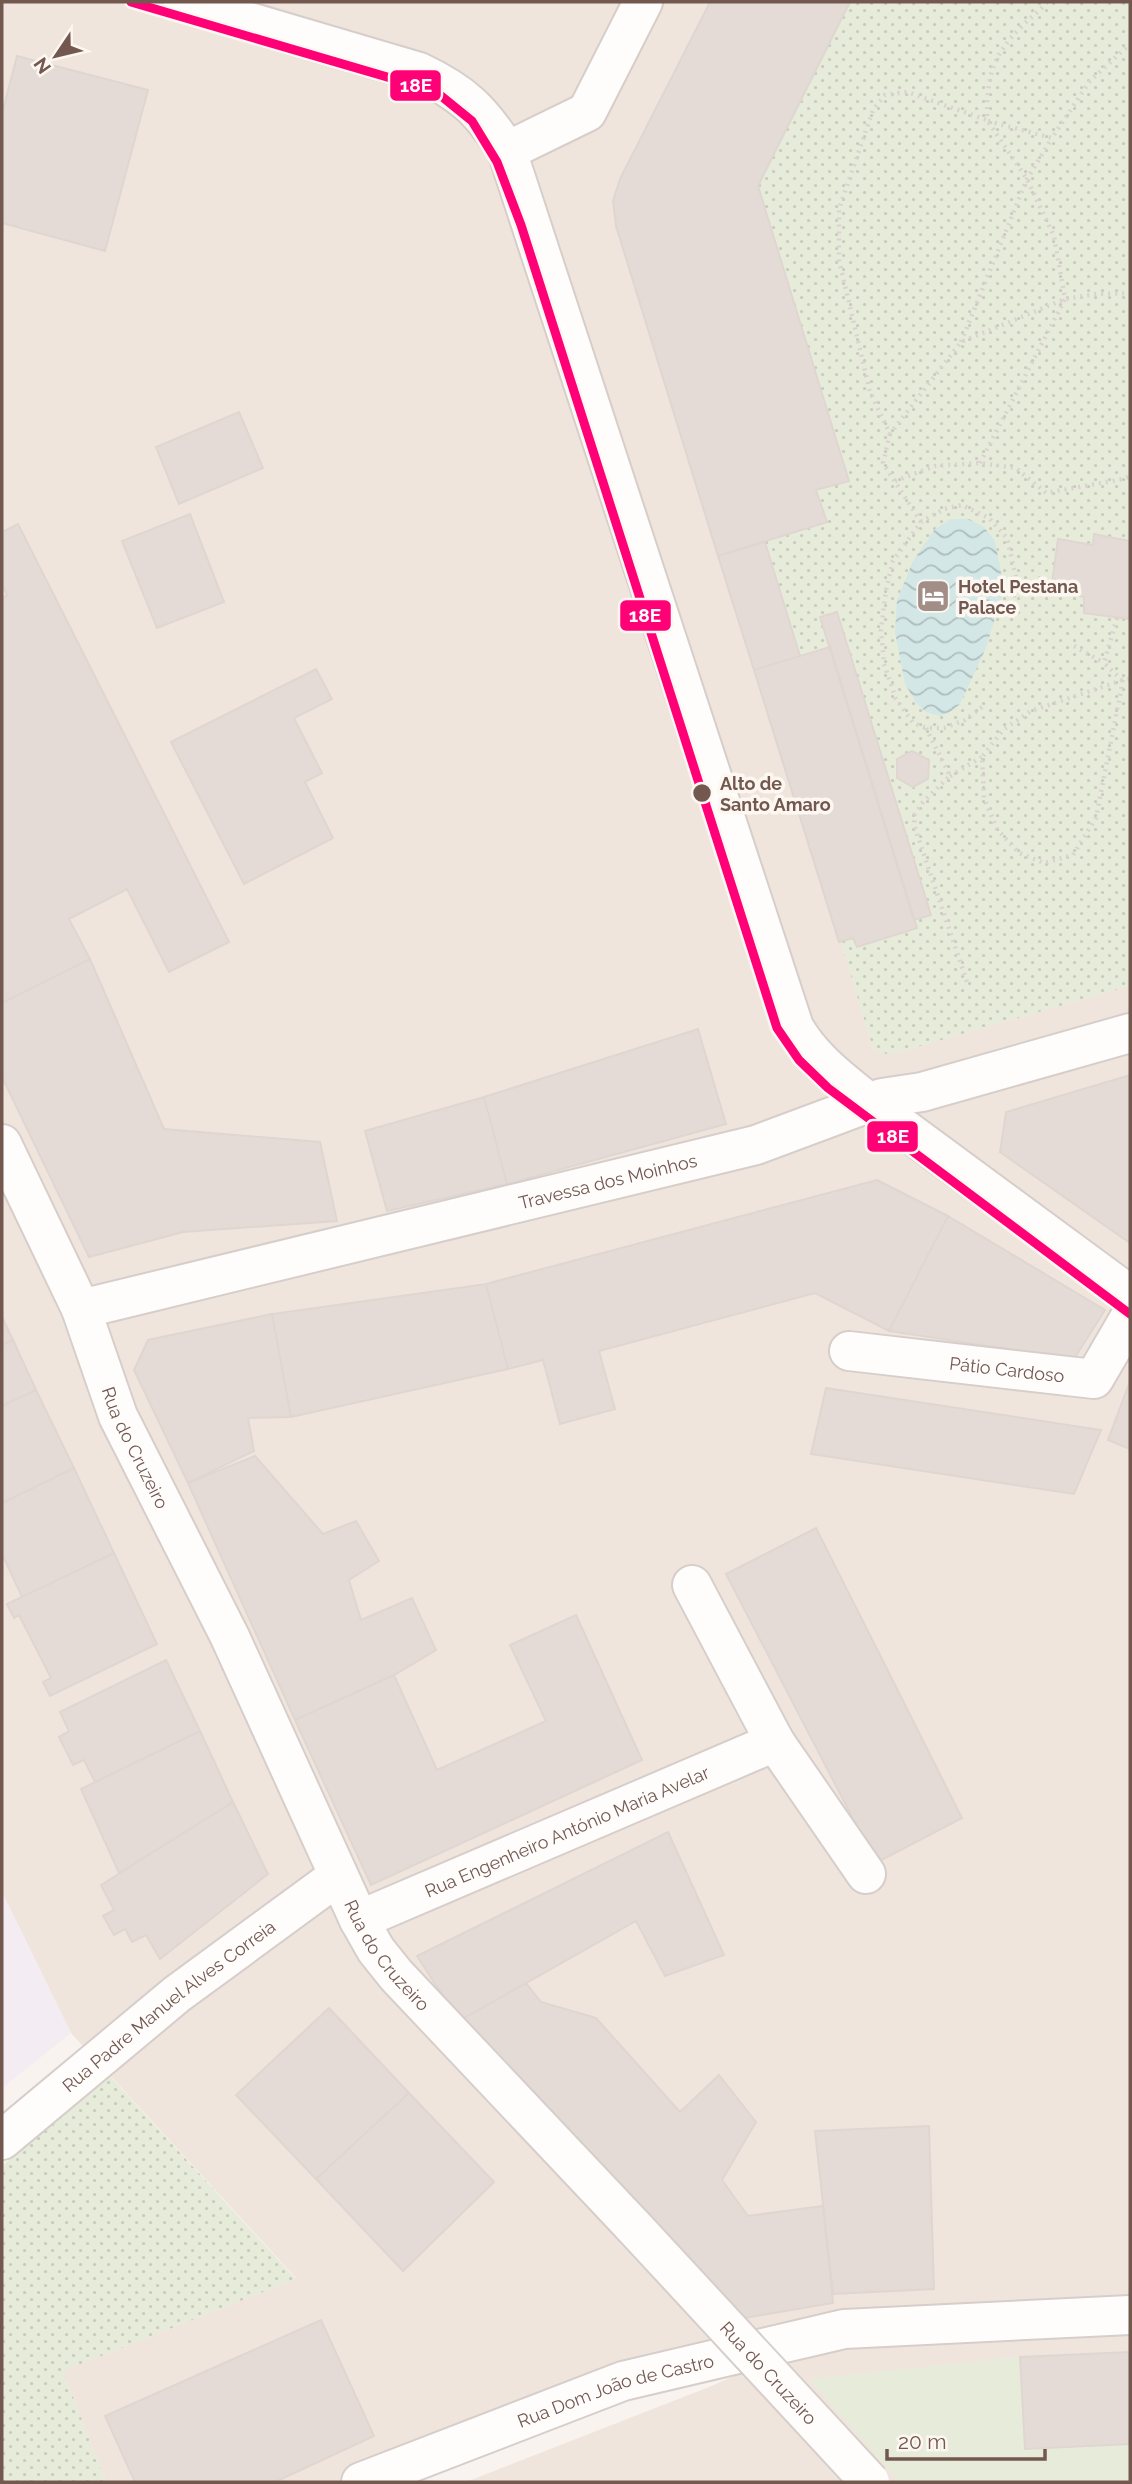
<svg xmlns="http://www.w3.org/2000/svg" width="1132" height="2484" viewBox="0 0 1132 2484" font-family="Raleway,sans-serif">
  <defs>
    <pattern id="garden-dots" width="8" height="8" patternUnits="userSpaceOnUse" patternTransform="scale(1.75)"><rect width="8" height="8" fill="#e7ecda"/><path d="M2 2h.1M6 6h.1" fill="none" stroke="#c9ccbd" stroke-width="1.8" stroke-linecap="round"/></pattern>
    <pattern id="water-waves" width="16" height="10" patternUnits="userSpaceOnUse" patternTransform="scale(1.75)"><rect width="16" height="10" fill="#d2e7e6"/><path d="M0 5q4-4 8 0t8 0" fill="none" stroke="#afbebd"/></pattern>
  </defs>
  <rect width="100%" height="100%" fill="#f8f3ee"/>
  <path fill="#f0e5dd" d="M 2,2 L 1130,2 L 1130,2313 L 841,2327 L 336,2482 L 106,2482 L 62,2371 L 296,2278 L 71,2033 L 2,1892 Z
    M 1130,2315 L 1130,2482 L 466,2482 L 709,2387 L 844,2329 Z"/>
  <path fill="#f3ecf3" d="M 2,1892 L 71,2033 L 2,2088 Z"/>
  <path fill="#e7ecda" d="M 1020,2357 L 1025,2448 L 1130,2444 L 1130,2482 L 899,2482 L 809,2379 Z"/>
  <path fill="url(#garden-dots)" d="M 711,2 L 1130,2 L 1130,986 L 889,1055 L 873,1048 L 616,207 L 617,188 Z
    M 108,2074 L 296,2279 L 63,2371 L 106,2482 L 2,2482 L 2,2166 Z"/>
  <path fill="url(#water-waves)" d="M 951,519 L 969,519 L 984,527 L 995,541 L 1004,588 L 986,648 L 960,704 L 952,711 L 940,716 L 926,712 L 917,704 L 905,684 L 895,632 L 897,600 L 913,561 L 935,529 Z"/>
  <path fill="#e4dbd6" stroke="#e0d6d1" stroke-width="2" d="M 710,2 L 850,2 L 758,186 L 849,481 L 816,490 L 827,522 L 718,556 L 616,226 L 613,201 L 620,179 Z
    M 17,56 L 148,90 L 105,251 L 2,223 L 2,114 Z
    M 239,412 L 263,468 L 179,504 L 156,447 Z
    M 190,514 L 224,602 L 157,628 L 122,541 Z
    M 18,524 L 229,942 L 169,972 L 127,889 L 69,919 L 90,959 L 2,1003 L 2,598 L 7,595 L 2,585 L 2,532 Z
    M 1094,534 L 1130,541 L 1130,619 L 1084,613 L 1084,597 L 1051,590 L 1058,539 L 1093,545 Z
    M 765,542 L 800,656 L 754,670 L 718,556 Z
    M 837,612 L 931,915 L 914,920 L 820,617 Z
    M 830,647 L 917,928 L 857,947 L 853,938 L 839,942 L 754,670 Z
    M 316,669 L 332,699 L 294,718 L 322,773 L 305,782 L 333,838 L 244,884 L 171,742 Z
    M 912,751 L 929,760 L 928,779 L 913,787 L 897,778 L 897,759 Z
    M 90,959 L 164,1129 L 320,1142 L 337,1221 L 183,1232 L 89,1257 L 2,1077 L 2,1003 Z
    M 698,1029 L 726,1124 L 507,1184 L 484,1097 Z
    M 1130,1075 L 1130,1243 L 1000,1152 L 1006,1112 Z
    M 484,1097 L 507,1184 L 387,1211 L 365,1131 Z
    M 877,1180 L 948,1216 L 889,1331 L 815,1293 L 599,1351 L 615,1409 L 560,1424 L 543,1360 L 508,1369 L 486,1284 Z
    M 948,1216 L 1105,1310 L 1074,1359 L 889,1331 Z
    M 486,1284 L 508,1369 L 291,1417 L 272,1314 Z
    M 272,1314 L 291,1417 L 248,1418 L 254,1451 L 188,1483 L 134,1370 L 148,1340 Z
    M 2,1317 L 13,1340 L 2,1345 Z
    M 13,1340 L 36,1390 L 2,1406 L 2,1345 Z
    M 1130,1381 L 1130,1449 L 1108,1440 Z
    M 826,1388 L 1101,1430 L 1074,1494 L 811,1454 Z
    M 36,1390 L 74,1468 L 2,1503 L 2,1406 Z
    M 255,1456 L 323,1534 L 356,1521 L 379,1561 L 349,1580 L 361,1620 L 412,1598 L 436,1650 L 394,1675 L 295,1720 L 188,1483 Z
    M 74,1468 L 114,1553 L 22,1597 L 2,1554 L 2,1503 Z
    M 816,1528 L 962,1818 L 876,1863 L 726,1574 Z
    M 114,1553 L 157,1644 L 50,1696 L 43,1682 L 51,1678 L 19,1615 L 14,1618 L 7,1604 Z
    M 576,1615 L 642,1760 L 371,1885 L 295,1720 L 394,1675 L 437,1770 L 546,1721 L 510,1645 Z
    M 166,1660 L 200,1731 L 95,1782 L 84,1760 L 73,1765 L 59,1737 L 69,1731 L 60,1712 Z
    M 200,1731 L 233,1802 L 119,1873 L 81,1789 Z
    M 233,1802 L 268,1874 L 160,1959 L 146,1935 L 132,1942 L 125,1929 L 114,1935 L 103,1916 L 114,1910 L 101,1885 Z
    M 668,1832 L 724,1955 L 665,1976 L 636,1921 L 459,2021 L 417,1956 Z
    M 526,1983 L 541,2002 L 596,2018 L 680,2112 L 719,2075 L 756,2122 L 722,2180 L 748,2216 L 823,2206 L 833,2303 L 738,2319 L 459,2021 Z
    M 329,2008 L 409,2093 L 316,2179 L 236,2095 Z
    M 409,2093 L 494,2182 L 403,2271 L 316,2179 Z
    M 929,2126 L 934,2289 L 833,2294 L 815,2131 Z
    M 321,2320 L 374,2436 L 275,2482 L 135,2482 L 105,2416 Z
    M 1130,2352 L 1130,2444 L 1025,2449 L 1020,2357 Z"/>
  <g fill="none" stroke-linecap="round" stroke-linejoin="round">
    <g stroke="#d6ceca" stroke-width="42">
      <g id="minor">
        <path d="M 507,151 L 587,112 L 643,2"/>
        <path id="s1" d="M 2,1144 L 81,1309 L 118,1416 L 230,1637 L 359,1920 L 376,1950 L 396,1975 L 633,2226"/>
        <path id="s2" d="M 81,1309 L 756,1145 L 882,1098 L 922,1092 L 1130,1033"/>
        <path id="s3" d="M 849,1351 L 1094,1379 L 1130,1317"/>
        <path d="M 775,1742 L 866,1874"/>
        <path id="s4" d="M 359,1920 L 775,1742 L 692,1585"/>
        <path id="s5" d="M 2,2140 L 177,1994 L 338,1876"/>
        <path id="s6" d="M 361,2482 L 623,2381 L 844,2329 L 1130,2315"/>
      </g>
    </g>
    <g stroke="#d6ceca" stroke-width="42">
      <path id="tertiary" d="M 182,2 L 419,72 C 463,93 481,110 507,151 L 794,1027 C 812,1059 841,1080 868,1102 L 1130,1295"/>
    </g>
    <path stroke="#dad2d0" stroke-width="4.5" stroke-dasharray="2 5" stroke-linecap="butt" d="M 1047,2 C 1040,11 1031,17 1023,25 C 991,57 987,76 987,120 L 907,92 L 885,95 L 873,110 L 839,209 L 839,260 L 870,392 L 890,434 L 961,342 L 1065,299 L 1096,294 L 1130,293
      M 988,121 L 1052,138 L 1090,81 L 1130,44
      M 961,342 L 1027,179 L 1052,138
      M 890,434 L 883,463 L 921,522
      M 980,463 L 1065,299 L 1054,236 L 1027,179 L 987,120
      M 895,481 L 935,466 L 980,463 L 1016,468 L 1046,493 L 1123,479 L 1130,476
      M 1117,618 L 1104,663 L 1122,680
      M 1074,646 L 1104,663
      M 1123,680 L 1096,818 L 1073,855 L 1044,863 L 1019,853 L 997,829 L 984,798 L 982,757 L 1003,730 L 1031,711 L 1123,680 L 1130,679
      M 982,707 L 965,720 L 944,728 L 926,728 L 913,723 L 896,699 L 884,664 L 881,630 L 886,590 L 893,561 L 921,522 L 944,509 L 962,505 L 989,518 L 1007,538 L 1017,582 L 1011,612
      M 926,728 L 950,776 L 923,802 L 915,814 L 914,825 L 968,985
      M 950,776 L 982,757"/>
    <use href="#minor" stroke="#fefdfc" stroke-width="38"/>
    <use href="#tertiary" stroke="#fefdfc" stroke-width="38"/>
    <g stroke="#d6ceca" stroke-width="42" stroke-linecap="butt">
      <g id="minor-bridge">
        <path id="s7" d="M 633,2226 L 870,2482"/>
      </g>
    </g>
    <use href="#minor-bridge" stroke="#fefdfc" stroke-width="38"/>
    <g stroke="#fdf7f1" stroke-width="14">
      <path id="tram-1" d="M 131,2 L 435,91 L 472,121 L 497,162 L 521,225 L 777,1028 L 799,1060 L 828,1088 L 1130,1314"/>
    </g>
    <use href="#tram-1" stroke="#f07" stroke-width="9"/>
  </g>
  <defs>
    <g id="hotel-square" transform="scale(1.75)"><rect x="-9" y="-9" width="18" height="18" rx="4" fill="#a28e87" stroke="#fdf7f1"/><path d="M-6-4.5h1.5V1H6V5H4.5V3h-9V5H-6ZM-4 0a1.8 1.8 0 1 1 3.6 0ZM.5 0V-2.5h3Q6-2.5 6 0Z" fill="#fff"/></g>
  </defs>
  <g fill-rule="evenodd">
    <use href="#hotel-square" x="933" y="596"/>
  </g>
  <circle fill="#735850" stroke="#fdf7f1" stroke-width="2.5" cx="702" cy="793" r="10"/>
  <g text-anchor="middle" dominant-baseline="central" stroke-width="7" stroke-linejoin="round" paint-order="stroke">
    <g font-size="18" font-weight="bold" fill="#735850" stroke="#fdf7f1" text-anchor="start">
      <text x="958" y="586">Hotel Pestana<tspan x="958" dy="21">Palace</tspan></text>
    </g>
    <g font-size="18" font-weight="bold" fill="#735850" stroke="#fdf7f1" text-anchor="start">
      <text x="720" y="783">Alto de<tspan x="720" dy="21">Santo Amaro</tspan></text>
    </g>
    <g font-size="18" fill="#735850" stroke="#fdf7f1">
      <text stroke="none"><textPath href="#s2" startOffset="542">Travessa dos Moinhos</textPath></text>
      <text stroke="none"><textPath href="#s3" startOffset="159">Pátio Cardoso</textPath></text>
      <text stroke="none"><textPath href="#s1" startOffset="332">Rua do Cruzeiro</textPath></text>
      <text stroke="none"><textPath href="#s4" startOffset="226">Rua Engenheiro António Maria Avelar</textPath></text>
      <text stroke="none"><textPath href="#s1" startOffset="900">Rua do Cruzeiro</textPath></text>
      <text stroke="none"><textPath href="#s5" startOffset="214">Rua Padre Manuel Alves Correia</textPath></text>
      <text stroke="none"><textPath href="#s7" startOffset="200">Rua do Cruzeiro</textPath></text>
      <text stroke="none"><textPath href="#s6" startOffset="271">Rua Dom João de Castro</textPath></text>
    </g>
  </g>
  <g stroke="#fdf7f1" stroke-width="2.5">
    <rect x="389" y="69" width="53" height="33" rx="7" fill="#f07"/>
    <rect x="619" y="599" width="53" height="33" rx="7" fill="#f07"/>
    <rect x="866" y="1120" width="53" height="33" rx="7" fill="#f07"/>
  </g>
  <g font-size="19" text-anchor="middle" font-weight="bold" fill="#fff">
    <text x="416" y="92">18E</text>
    <text x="645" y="622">18E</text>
    <text x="893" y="1143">18E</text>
  </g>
  <rect width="1132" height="2484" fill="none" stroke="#735850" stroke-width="7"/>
  <g transform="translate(56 56) rotate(235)" stroke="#fdf7f1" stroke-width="5" paint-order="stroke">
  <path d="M0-5L12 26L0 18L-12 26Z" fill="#735850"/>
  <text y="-10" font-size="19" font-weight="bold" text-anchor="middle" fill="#735850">N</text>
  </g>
  <path d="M887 2449v10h158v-10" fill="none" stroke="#735850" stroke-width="3.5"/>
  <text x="898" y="2449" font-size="21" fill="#735850" stroke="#fdf7f1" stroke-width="5" paint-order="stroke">20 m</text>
</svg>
